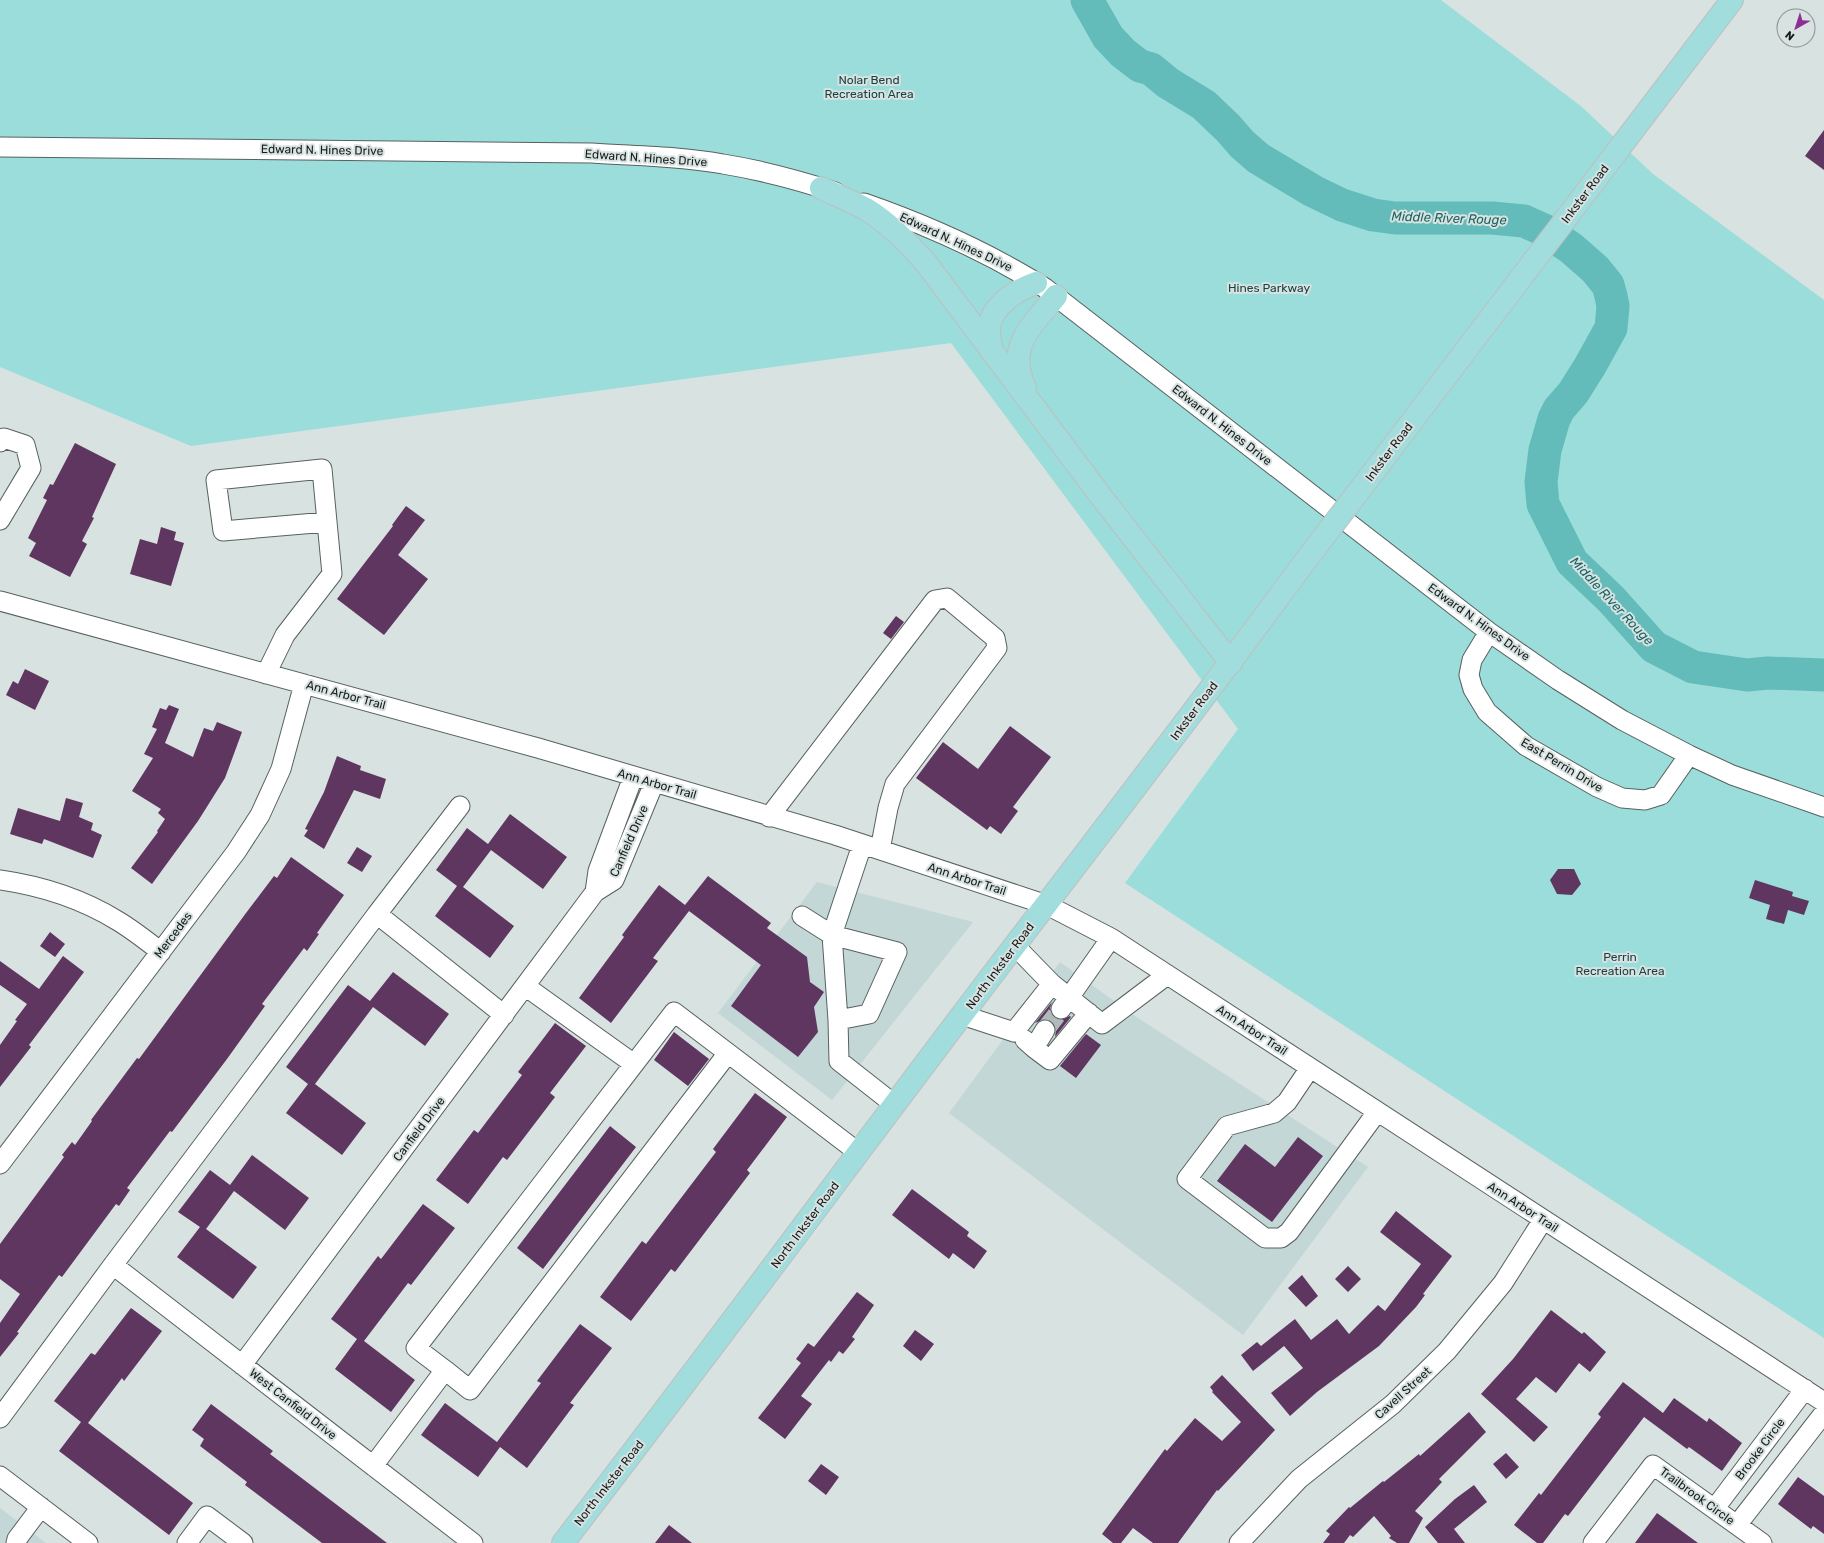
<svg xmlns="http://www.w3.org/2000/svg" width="1824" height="1543" viewBox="0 0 1824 1543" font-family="Rubik,sans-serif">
  <rect width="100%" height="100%" fill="#d7e2e1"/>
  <path fill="#c3d7d6" d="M 817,882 L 973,922 L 832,1100 L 718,1013 Z
    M 1060,962 L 1135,1016 L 1368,1167 L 1243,1335 L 949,1113 Z
    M 0,1508 L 46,1543 L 0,1543 Z"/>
  <path fill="#9bddda" d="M 0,0 L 1441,0 L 1582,107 L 1653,174 L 1824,300 L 1824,1338 L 1125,883 L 1238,729 L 951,343 L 191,446 L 0,367 Z"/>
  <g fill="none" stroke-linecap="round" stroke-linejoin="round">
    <path stroke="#63bcba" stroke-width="33" d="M 1087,0 L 1108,37 L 1123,53 L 1140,66 L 1151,69 L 1168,83 L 1204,105 L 1228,128 L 1242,144 L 1258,158 L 1313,191 L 1342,205 L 1373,215 L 1395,218 L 1492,218 L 1524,221 L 1544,230 L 1571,248 L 1595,269 L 1608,285 L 1611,296 L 1613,306 L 1611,328 L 1590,366 L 1573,393 L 1559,409 L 1554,419 L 1545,450 L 1541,482 L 1543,504 L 1572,562 L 1611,599 L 1654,647 L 1693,667 L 1747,675 L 1768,673 L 1824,675"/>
  </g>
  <path fill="#5f3660" d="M 1824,130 L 1824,170 L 1805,156 Z
    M 75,443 L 116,464 L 92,517 L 94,518 L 82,541 L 87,544 L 70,577 L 29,556 L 36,543 L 28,538 L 47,500 L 43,498 L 50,484 L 53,485 Z
    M 406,506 L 425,520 L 398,555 L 428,579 L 384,635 L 337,599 L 393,526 L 392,525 Z
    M 161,527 L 176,532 L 174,540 L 184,543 L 171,586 L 130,574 L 140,539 L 157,544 Z
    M 896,616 L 904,622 L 891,639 L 883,633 Z
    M 25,669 L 49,681 L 35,710 L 6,695 L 13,681 L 18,684 Z
    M 169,705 L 179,709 L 165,743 L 193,757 L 204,728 L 213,731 L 217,722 L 242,732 L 225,778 L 198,821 L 152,884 L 131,868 L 158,832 L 157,831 L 165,819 L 158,813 L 161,809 L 132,791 L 153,758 L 144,754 L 157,729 L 152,727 L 160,708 L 166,710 Z
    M 1010,726 L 1051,757 L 1013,807 L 1018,811 L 1001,834 L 990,826 L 987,830 L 916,778 L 943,742 L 978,769 Z
    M 337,756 L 361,766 L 360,770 L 386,779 L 380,799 L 354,790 L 324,849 L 304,836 L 308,830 L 305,829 L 324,792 Z
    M 66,798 L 83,803 L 79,817 L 93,823 L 91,830 L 102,835 L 93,858 L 44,839 L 42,844 L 10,834 L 18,808 L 60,821 Z
    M 510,814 L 567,857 L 543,889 L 491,850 L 463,887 L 514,926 L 490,958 L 435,916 L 457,886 L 436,870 L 467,828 L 488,844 Z
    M 357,847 L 372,856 L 362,872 L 347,863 Z
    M 291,857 L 344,895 L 317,933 L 319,934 L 307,951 L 304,948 L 262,1004 L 265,1006 L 227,1059 L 172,1132 L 170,1131 L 127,1188 L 130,1190 L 119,1206 L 116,1204 L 62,1277 L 59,1275 L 17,1332 L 19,1333 L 0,1357 L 0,1323 L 20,1294 L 0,1279 L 0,1244 L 64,1157 L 62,1155 L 72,1142 L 75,1145 L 92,1121 L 91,1120 L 137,1058 L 139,1059 L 246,913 L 274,876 L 277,878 Z
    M 1558,869 L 1574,869 L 1581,884 L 1572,895 L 1557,894 L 1550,880 Z
    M 708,876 L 771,923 L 767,928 L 807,957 L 810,982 L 824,992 L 814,1007 L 818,1032 L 798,1057 L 731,1006 L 761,965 L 689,911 L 653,958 L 658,961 L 611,1023 L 579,998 L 624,937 L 622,935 L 659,885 L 685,905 Z
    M 1755,880 L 1793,892 L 1792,896 L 1809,901 L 1804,915 L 1788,910 L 1784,924 L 1766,919 L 1770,905 L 1749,898 Z
    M 50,932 L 65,944 L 55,957 L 40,946 Z
    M 63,956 L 84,972 L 29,1045 L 31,1047 L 0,1087 L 0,1045 L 17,1021 L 15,1020 L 27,1004 L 0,985 L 0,961 L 39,989 Z
    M 393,972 L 449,1014 L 425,1046 L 373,1007 L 315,1084 L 366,1123 L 342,1155 L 286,1113 L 308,1084 L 286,1067 L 348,985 L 370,1001 Z
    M 1052,1002 L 1050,1008 L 1054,1018 L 1060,1020 L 1070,1016 L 1071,1017 L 1055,1037 L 1056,1030 L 1051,1021 L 1045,1019 L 1035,1023 Z
    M 555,1023 L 586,1046 L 550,1093 L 555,1097 L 507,1160 L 503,1157 L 468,1204 L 436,1180 L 474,1130 L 478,1133 L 522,1075 L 518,1072 Z
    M 674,1032 L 709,1059 L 688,1086 L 654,1060 Z
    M 1086,1034 L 1101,1045 L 1076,1078 L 1060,1066 Z
    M 755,1093 L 787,1117 L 747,1170 L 750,1173 L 675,1272 L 671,1269 L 631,1321 L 600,1297 L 642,1241 L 646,1244 L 716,1152 L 713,1149 Z
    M 610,1126 L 636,1147 L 543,1269 L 517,1248 Z
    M 1298,1137 L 1323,1156 L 1272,1222 L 1217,1181 L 1245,1144 L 1275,1167 Z
    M 252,1155 L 309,1198 L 285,1230 L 234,1191 L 206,1229 L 257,1267 L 233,1299 L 177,1257 L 200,1227 L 178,1212 L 210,1170 L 230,1185 Z
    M 912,1189 L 969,1232 L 967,1236 L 987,1251 L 974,1269 L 953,1253 L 949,1259 L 892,1215 Z
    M 423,1204 L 455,1228 L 411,1285 L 408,1283 L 364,1341 L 415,1380 L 391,1412 L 335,1369 L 357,1339 L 331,1319 L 378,1256 L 381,1259 Z
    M 1396,1211 L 1452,1256 L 1423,1294 L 1425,1295 L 1416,1307 L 1379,1346 L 1317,1392 L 1290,1416 L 1271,1393 L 1303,1368 L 1284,1346 L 1253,1371 L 1241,1355 L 1257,1342 L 1261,1346 L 1295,1319 L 1311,1340 L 1337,1319 L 1349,1334 L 1378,1305 L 1385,1311 L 1421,1264 L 1380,1232 Z
    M 1348,1266 L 1361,1279 L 1348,1292 L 1335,1279 Z
    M 1302,1275 L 1318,1296 L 1306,1307 L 1288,1288 Z
    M 857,1292 L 874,1305 L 852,1337 L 855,1339 L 843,1354 L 839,1351 L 831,1362 L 829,1360 L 801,1396 L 812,1404 L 785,1439 L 758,1418 L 801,1363 L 796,1359 L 808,1343 L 814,1347 Z
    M 131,1308 L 162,1331 L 124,1381 L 122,1378 L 88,1423 L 193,1503 L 169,1535 L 59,1451 L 81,1422 L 54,1401 L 91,1353 L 95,1355 Z
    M 1551,1310 L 1582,1334 L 1584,1332 L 1606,1352 L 1590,1372 L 1579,1363 L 1556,1393 L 1536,1377 L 1516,1399 L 1548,1427 L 1534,1442 L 1481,1394 L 1513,1359 Z
    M 580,1324 L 612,1348 L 570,1403 L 574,1405 L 527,1468 L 500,1447 L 478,1477 L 421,1435 L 445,1403 L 497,1442 L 541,1383 L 537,1381 Z
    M 915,1330 L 934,1344 L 921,1361 L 903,1346 Z
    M 1222,1375 L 1275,1430 L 1218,1491 L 1217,1490 L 1178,1543 L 1153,1543 L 1133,1528 L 1121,1543 L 1113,1543 L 1102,1534 L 1165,1449 L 1167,1451 L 1195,1418 L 1222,1441 L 1241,1422 L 1212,1392 L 1213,1391 L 1210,1387 Z
    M 1623,1382 L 1663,1413 L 1674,1398 L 1707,1422 L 1709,1418 L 1742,1443 L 1722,1471 L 1689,1447 L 1687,1449 L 1644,1417 L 1568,1516 L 1565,1514 L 1543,1543 L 1537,1543 L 1514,1525 L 1539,1493 L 1541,1495 L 1601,1417 L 1598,1414 Z
    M 211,1404 L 273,1451 L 270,1454 L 387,1543 L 322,1543 L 245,1485 L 247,1482 L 200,1446 L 204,1439 L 192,1430 Z
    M 1469,1412 L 1486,1432 L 1439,1479 L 1442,1482 L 1415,1511 L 1423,1518 L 1409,1543 L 1397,1543 L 1389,1538 L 1391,1536 L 1374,1516 L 1353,1537 L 1350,1535 L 1344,1543 L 1323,1543 L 1330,1534 L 1326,1531 L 1349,1507 L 1350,1508 L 1383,1481 L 1384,1482 L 1419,1454 L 1420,1456 Z
    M 1506,1453 L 1519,1467 L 1506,1479 L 1493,1464 Z
    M 821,1464 L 839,1477 L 826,1495 L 808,1481 Z
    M 1798,1477 L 1824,1496 L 1824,1534 L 1813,1526 L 1811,1529 L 1778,1504 Z
    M 1474,1485 L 1487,1502 L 1454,1529 L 1465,1543 L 1438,1543 L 1425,1527 L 1455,1499 Z
    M 1657,1513 L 1698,1543 L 1635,1543 Z
    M 669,1525 L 692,1543 L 655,1543 Z"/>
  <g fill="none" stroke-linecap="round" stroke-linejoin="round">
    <path stroke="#b0bab9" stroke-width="19" stroke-dasharray="19 10" stroke-linecap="butt" d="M 1045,1030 L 1061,1009"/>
    <g stroke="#576160" stroke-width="21">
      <path id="minor" d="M 0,147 L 592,153 C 635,156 680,156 723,164 C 760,170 798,180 835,192
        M 864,203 C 927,225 988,252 1045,288 L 1489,632 L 1558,680 L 1622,720 L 1689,755 L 1732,775 L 1824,807
        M 0,442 L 4,438 L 25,445 L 31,468 L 0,520
        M 0,601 L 538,748 L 835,835 L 1047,905 L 1111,938 L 1824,1402
        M 1489,632 L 1472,660 L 1469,675 L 1473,689 L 1487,712 L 1526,746 L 1597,787 L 1622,798 L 1645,800 L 1661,795 L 1689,755
        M 266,674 L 285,635 L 332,574 L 327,522 L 223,531 L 216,480 L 322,469 L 327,522
        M 769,817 L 935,600 L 947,598 L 995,638 L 997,648 L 895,784 L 888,808 L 880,850
        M 0,880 C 42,886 82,899 118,921 C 133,930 147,941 161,952
        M 595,892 L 598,871 L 633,777
        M 377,914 L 460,806
        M 802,916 L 832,935 L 862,845
        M 1052,984 L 1102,1024 L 1167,975
        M 525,986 L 634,1064
        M 1061,1009 L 1111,938
        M 962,1015 L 1014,1032 L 1052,984 L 1015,946
        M 838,1020 L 832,935 L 897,952 L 869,1014 L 838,1020 L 839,1061 L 895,1105
        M 1025,1040 L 1034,1048 L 1045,1030
        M 1034,1048 L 1050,1060 L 1089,1013
        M 728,1053 L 859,1153
        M 1310,1068 L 1287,1102 L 1274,1113 L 1227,1126 L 1187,1179 L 1265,1238 L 1281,1238 L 1289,1232 L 1377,1112
        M 0,1164 L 236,852 L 260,815 L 281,769 L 304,684
        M 113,1265 L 473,1543
        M 242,1365 L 595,892 L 614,880 L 654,783
        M 0,1418 L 113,1265 L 377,914 L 504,1015
        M 373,1466 L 445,1370 L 416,1348 L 674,1012 L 728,1053 L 470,1390 L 445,1370
        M 0,1476 L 88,1543
        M 1715,1508 L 1805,1389
        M 1737,1525 L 1824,1413
        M 16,1543 L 17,1539 L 41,1507
        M 187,1543 L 207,1516 L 243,1543
        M 1239,1543 L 1299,1479 L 1393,1404 L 1447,1351 L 1503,1283 L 1543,1220
        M 1593,1543 L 1653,1465 L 1762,1543"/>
    </g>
    <g stroke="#bebfbf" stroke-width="24">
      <path id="major" d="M 821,188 C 836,195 851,201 866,209 C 889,223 908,243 926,263 L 1106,503 L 1231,663
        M 992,352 C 991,344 988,335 989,327 C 993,304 1017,290 1036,283
        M 1025,388 C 1006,346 1031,327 1056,296
        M 1375,470 L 1732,0
        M 563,1543 C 709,1354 851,1161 996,970 C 1100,834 1205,698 1306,560"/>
    </g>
    <use href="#minor" stroke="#fff" stroke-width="19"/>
    <use href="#major" stroke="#a1dddc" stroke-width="22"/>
    <g stroke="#bebfbf" stroke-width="24" stroke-linecap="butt">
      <path id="major-bridge" d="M 1306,560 L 1375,470"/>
    </g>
    <use href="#major-bridge" stroke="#a1dddc" stroke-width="22"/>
  </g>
  <g text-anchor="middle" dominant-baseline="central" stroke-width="4" stroke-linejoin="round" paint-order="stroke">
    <g font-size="12" fill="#184241" stroke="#d7e2e1">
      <text x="869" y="80">Nolar Bend<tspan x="869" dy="14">Recreation Area</tspan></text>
      <text x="1269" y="288">Hines Parkway</text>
      <text x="1620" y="957">Perrin<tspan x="1620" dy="14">Recreation Area</tspan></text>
    </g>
    <g font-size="12" fill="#161a19" stroke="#d7e2e1">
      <text transform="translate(322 150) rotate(1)">Edward N. Hines Drive</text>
      <text transform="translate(646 158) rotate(4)">Edward N. Hines Drive</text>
      <text transform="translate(1585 194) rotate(-53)">Inkster Road</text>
      <text transform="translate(956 242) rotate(25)">Edward N. Hines Drive</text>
      <text transform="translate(1222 425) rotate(38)">Edward N. Hines Drive</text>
      <text transform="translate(1389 452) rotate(-53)">Inkster Road</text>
      <text transform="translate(1479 622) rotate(36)">Edward N. Hines Drive</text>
      <text transform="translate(346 695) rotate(15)">Ann Arbor Trail</text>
      <text transform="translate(1194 711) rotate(-53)">Inkster Road</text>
      <text transform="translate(1562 765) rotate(31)">East Perrin Drive</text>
      <text transform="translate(657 784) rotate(16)">Ann Arbor Trail</text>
      <text transform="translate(629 841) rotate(-66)">Canfield Drive</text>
      <text transform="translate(967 879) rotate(18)">Ann Arbor Trail</text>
      <text transform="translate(173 935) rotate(-53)">Mercedes</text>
      <text transform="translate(1000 966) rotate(-53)">North Inkster Road</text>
      <text transform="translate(1252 1030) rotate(33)">Ann Arbor Trail</text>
      <text transform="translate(419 1129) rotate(-53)">Canfield Drive</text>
      <text transform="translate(1523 1207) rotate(33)">Ann Arbor Trail</text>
      <text transform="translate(805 1225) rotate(-53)">North Inkster Road</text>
      <text transform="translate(1403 1393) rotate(-42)">Cavell Street</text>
      <text transform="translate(293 1404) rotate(38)">West Canfield Drive</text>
      <text transform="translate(1760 1449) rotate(-53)">Brooke Circle</text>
      <text transform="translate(609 1483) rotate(-52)">North Inkster Road</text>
      <text transform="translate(1697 1496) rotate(36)">Trailbrook Circle</text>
    </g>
    <g font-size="13" font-style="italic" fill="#196361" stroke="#d7e2e1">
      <text transform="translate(1449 218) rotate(2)">Middle River Rouge</text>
      <text transform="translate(1612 601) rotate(47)">Middle River Rouge</text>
    </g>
  </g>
  <g transform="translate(1796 28) rotate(219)"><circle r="19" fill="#d7e2e1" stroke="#8a9291"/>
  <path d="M0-3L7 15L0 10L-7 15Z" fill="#8f2d94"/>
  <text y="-6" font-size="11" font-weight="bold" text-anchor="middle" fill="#161a19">N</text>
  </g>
</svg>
